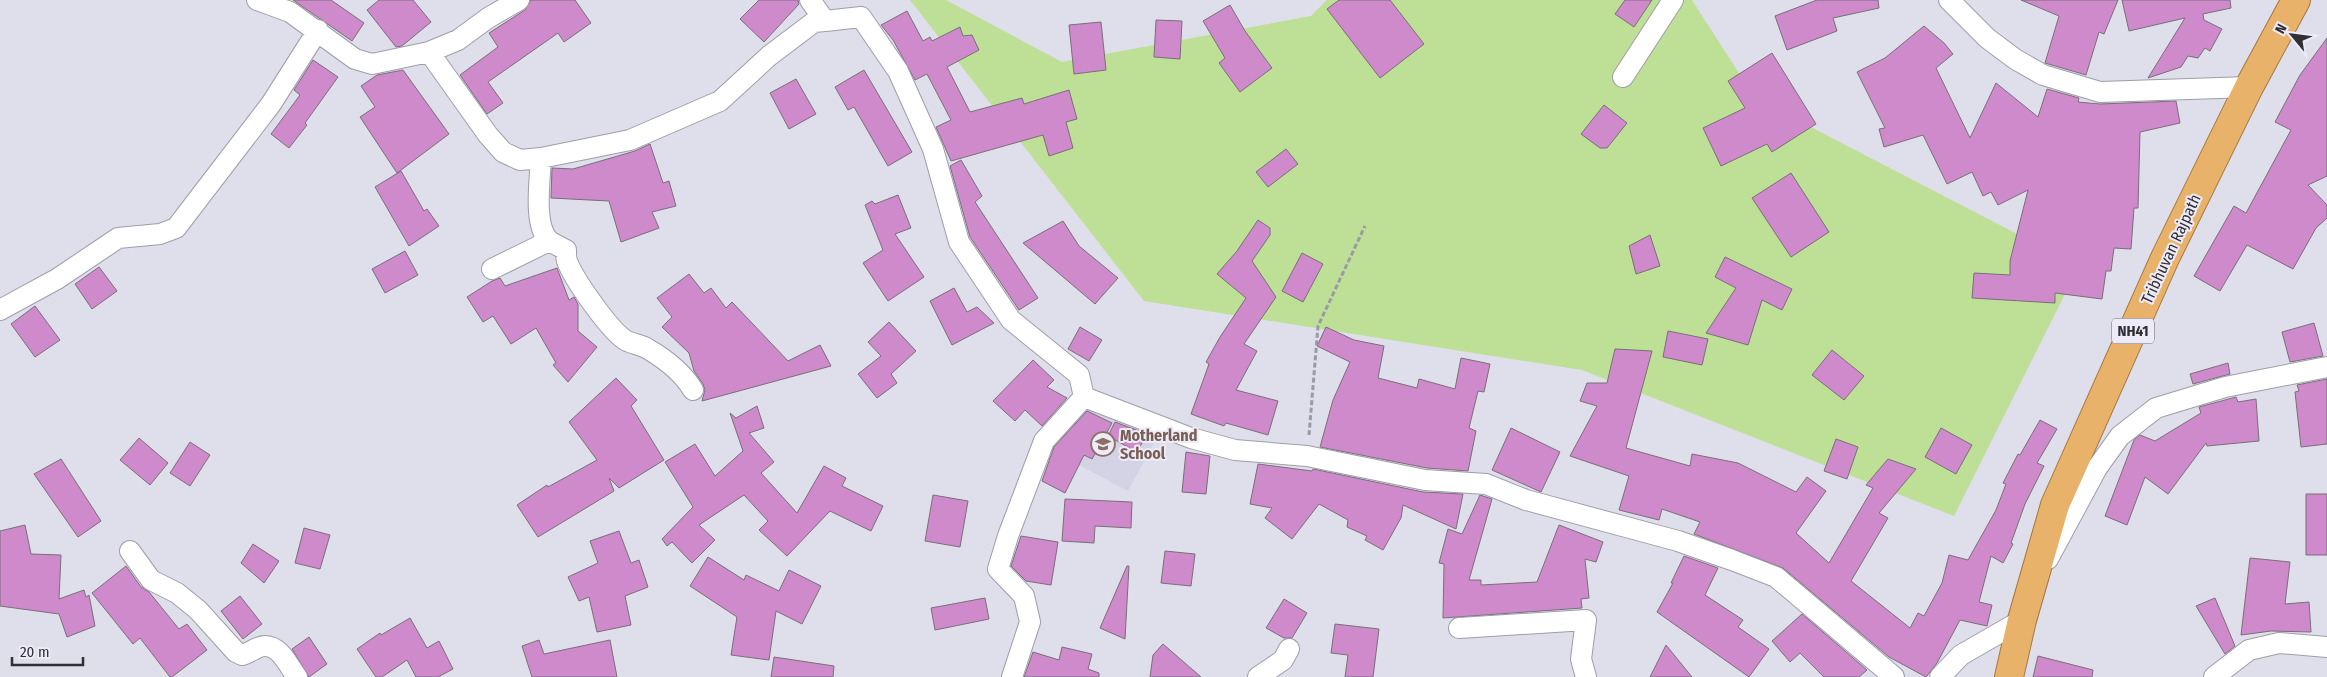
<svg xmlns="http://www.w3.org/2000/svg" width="2327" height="677" viewBox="0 0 2327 677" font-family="'Fira Sans Condensed',sans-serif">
  <rect width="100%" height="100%" fill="#dfdeeb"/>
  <path fill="#d4d2e5" d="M 1079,400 L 1156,439 L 1128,491 L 1051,450 Z"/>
  <path fill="#bedf96" d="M 910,0 L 946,0 L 1062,62 L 1311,16 L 1327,0 L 1692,0 L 1755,98 L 2079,266 L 1954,516 L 1582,370 L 1144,301 Z"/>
  <path fill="#ce8acb" stroke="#796f78" d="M 293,0 L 331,0 L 364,23 L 352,41 Z
    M 379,0 L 413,0 L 431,22 L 402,46 L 396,47 L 367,10 Z
    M 531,0 L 575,0 L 591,23 L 564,42 L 558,33 L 488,82 L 503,103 L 487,114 L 460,75 L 498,47 L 489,33 L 525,10 Z
    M 759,0 L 798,0 L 799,4 L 764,42 L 740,19 Z
    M 1339,0 L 1390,0 L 1424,44 L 1380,78 L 1327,9 Z
    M 1625,0 L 1652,0 L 1634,27 L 1615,14 Z
    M 1817,0 L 1878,0 L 1879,8 L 1833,18 L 1837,31 L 1787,50 L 1775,16 Z
    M 2021,0 L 2118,0 L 2104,34 L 2099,32 L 2086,75 L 2045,63 L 2059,16 Z
    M 2122,0 L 2230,0 L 2231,8 L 2203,14 L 2204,20 L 2222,29 L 2210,51 L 2205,48 L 2198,58 L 2188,56 L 2181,67 L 2148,78 L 2185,18 L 2129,31 Z
    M 1230,5 L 1245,31 L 1272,68 L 1240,92 L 1219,63 L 1225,58 L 1203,21 Z
    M 907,11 L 923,41 L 930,37 L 932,41 L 960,27 L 963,36 L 972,35 L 979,50 L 947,67 L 970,112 L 1022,98 L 1024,104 L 1069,90 L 1077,119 L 1066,122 L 1073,148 L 1049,156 L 1043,135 L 951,161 L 936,127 L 951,120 L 927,74 L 915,80 L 893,40 L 881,25 Z
    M 1156,20 L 1182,21 L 1180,59 L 1154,57 Z
    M 1101,22 L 1106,70 L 1074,74 L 1069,25 Z
    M 1924,26 L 1944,43 L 1953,54 L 1936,68 L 1970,138 L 1996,83 L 2038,117 L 2047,89 L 2079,98 L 2078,102 L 2100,104 L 2176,101 L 2180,123 L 2140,132 L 2138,208 L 2134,208 L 2131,249 L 2114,248 L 2111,271 L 2106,271 L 2102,299 L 2055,293 L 2055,303 L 1972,298 L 1974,273 L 2010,275 L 2010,261 L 2028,190 L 1998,205 L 1991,192 L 1983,196 L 1972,172 L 1947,184 L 1923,135 L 1884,147 L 1879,129 L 1885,128 L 1857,72 L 1885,58 Z
    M 2327,38 L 2327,176 L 2308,185 L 2327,205 L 2327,218 L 2316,228 L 2293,269 L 2247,245 L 2220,291 L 2194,276 L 2234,206 L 2246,213 L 2291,130 L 2275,122 L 2300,75 Z
    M 1772,53 L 1816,124 L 1772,152 L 1767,144 L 1721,166 L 1703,128 L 1745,108 L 1728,81 Z
    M 313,60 L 338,77 L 305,123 L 307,125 L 289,148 L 271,134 L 300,95 L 294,90 Z
    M 403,70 L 449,134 L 397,173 L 360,117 L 375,107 L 361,86 L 377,75 Z
    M 864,70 L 912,152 L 888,166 L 854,107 L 848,110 L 835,87 Z
    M 796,79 L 816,114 L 789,129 L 770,93 Z
    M 1604,105 L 1627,123 L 1607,148 L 1600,148 L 1581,134 Z
    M 650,144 L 663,183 L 669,181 L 676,206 L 652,212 L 659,228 L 621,242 L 609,201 L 551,198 L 552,168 L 573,169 L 635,151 Z
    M 1286,149 L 1298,164 L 1268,187 L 1256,172 Z
    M 961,160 L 982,196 L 975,202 L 1038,298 L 1019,310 L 970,237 L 950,166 Z
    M 401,171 L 424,211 L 427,209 L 439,226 L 409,246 L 375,187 Z
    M 1791,173 L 1829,232 L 1791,257 L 1752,198 Z
    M 898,195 L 911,228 L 895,234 L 924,277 L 888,301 L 863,263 L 883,250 L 865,205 L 872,201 L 875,204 Z
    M 1258,220 L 1270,228 L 1270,235 L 1252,261 L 1276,297 L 1244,344 L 1257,351 L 1236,390 L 1278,401 L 1268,435 L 1226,423 L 1224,426 L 1191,414 L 1209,364 L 1206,362 L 1220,337 L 1246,298 L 1217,274 L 1237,251 Z
    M 1063,221 L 1079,246 L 1118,278 L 1095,304 L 1023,243 Z
    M 1650,235 L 1660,266 L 1636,274 L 1629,246 Z
    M 405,251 L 418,275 L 385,293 L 372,269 Z
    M 1302,253 L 1323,264 L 1303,302 L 1282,291 Z
    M 1725,257 L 1792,289 L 1782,310 L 1762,300 L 1748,345 L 1706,333 L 1736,288 L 1715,277 Z
    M 99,267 L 117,291 L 92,309 L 75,284 Z
    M 557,268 L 569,300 L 574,297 L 578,304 L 578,331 L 597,347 L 568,382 L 553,365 L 556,363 L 536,328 L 511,344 L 493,316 L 483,322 L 467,297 L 492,281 L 500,278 L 505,286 Z
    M 689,274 L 704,293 L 711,288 L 726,308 L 732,302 L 788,361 L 820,345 L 831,366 L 702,401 L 705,390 L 703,384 L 694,371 L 689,353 L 662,327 L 672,317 L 657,298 Z
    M 954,288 L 967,312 L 977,307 L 994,323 L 952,345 L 930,301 Z
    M 35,306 L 60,340 L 35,357 L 11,324 Z
    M 889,322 L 916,351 L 891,374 L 897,383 L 877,398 L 858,374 L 881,356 L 868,342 Z
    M 2314,323 L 2323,356 L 2290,362 L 2282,332 Z
    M 1080,327 L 1102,340 L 1089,361 L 1068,349 Z
    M 1326,327 L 1354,340 L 1384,346 L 1378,378 L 1417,388 L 1419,379 L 1455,389 L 1461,358 L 1490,364 L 1484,392 L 1478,391 L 1469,428 L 1476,431 L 1468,471 L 1427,468 L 1320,447 L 1333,400 L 1350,362 L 1317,346 Z
    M 1668,331 L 1708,339 L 1702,365 L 1663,357 Z
    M 1615,349 L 1652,351 L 1626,448 L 1690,466 L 1692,454 L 1738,463 L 1796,492 L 1807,477 L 1826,491 L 1796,533 L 1829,563 L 1873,488 L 1866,485 L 1888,459 L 1916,469 L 1879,513 L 1888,518 L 1851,581 L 1910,628 L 1918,613 L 1924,616 L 1942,583 L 1949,555 L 1968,560 L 1996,510 L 2006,484 L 2003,483 L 2018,454 L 2020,455 L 2040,420 L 2057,429 L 2037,463 L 2044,466 L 2025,504 L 2011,543 L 2013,544 L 2003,563 L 1991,556 L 1979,602 L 1992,605 L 1987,626 L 1960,620 L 1937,663 L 1926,677 L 1889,657 L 1783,568 L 1694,534 L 1700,522 L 1662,509 L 1659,520 L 1619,510 L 1629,476 L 1570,456 L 1597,406 L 1580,401 L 1587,383 L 1607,383 Z
    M 1832,350 L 1864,376 L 1844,400 L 1812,375 Z
    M 1033,360 L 1054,380 L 1047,387 L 1067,398 L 1042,426 L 1025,410 L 1015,421 L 993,401 Z
    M 2228,363 L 2230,374 L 2193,384 L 2190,374 Z
    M 616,378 L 637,400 L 631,406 L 664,460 L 619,488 L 609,478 L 614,491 L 538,537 L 517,505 L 547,485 L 548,487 L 597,460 L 569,422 Z
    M 2327,379 L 2327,444 L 2301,447 L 2295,392 L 2299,391 L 2297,385 Z
    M 2236,397 L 2238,402 L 2256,399 L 2259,441 L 2207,446 L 2206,443 L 2168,494 L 2145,477 L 2127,525 L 2105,516 L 2134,440 L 2140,435 L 2155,441 L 2201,413 L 2199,407 Z
    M 757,406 L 764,428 L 749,433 L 774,462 L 761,473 L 797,513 L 824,466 L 846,478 L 842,486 L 883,506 L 871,531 L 830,511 L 787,556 L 759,530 L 768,521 L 744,495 L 699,525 L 715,540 L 692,563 L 672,542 L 667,546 L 662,539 L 693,507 L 665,462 L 695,444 L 715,476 L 743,451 L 730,413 L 736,418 Z
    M 1087,411 L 1112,423 L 1092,459 L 1084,455 L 1065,493 L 1042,481 L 1054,447 Z
    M 1115,422 L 1147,434 L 1137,452 L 1108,436 Z
    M 1511,428 L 1560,452 L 1541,492 L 1492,470 Z
    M 1941,428 L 1972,445 L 1956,474 L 1925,457 Z
    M 139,438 L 168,463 L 150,485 L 120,460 Z
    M 1836,439 L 1858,447 L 1847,479 L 1824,471 Z
    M 190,442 L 210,455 L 190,486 L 170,473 Z
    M 1186,452 L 1210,456 L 1206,494 L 1182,492 Z
    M 61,459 L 101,521 L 78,537 L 34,474 Z
    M 1258,464 L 1312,471 L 1313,469 L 1423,492 L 1463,494 L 1456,529 L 1403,505 L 1401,518 L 1383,550 L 1365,540 L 1367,536 L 1347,527 L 1348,520 L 1319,504 L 1292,539 L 1265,518 L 1272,508 L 1250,504 Z
    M 2306,494 L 2327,494 L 2327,555 L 2306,555 Z
    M 933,495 L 968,501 L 960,547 L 925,541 Z
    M 1480,495 L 1492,499 L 1469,580 L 1481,580 L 1481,585 L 1537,582 L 1559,525 L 1603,542 L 1596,562 L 1585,559 L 1589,598 L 1581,599 L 1582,608 L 1443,618 L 1444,564 L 1439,563 L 1448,529 L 1462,534 Z
    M 1065,499 L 1132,502 L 1131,528 L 1095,526 L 1094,543 L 1062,541 Z
    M 25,525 L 31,554 L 61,555 L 59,599 L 84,590 L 86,597 L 89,595 L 95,626 L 67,637 L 59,614 L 0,606 L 0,531 Z
    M 304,528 L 330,535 L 320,569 L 295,563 Z
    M 619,531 L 631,563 L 639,560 L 648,587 L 625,596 L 631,625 L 597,632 L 589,597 L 579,601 L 568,577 L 598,563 L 590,541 Z
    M 1021,536 L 1058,542 L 1051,585 L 1026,581 L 1011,566 Z
    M 253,544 L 279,561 L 264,583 L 241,563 Z
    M 1165,551 L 1195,554 L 1191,586 L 1161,583 Z
    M 1684,556 L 1718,568 L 1705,595 L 1743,620 L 1738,627 L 1769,649 L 1749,677 L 1657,612 L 1673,583 L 1671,583 Z
    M 708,557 L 744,580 L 746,575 L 779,591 L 789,570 L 821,586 L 802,624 L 776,611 L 769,660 L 731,655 L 737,617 L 690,586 Z
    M 2250,558 L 2290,562 L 2285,604 L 2309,602 L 2311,632 L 2271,631 L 2241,635 Z
    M 126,566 L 141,587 L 149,592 L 179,629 L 187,624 L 207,650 L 172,677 L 170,677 L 140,638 L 133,644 L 92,593 Z
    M 1127,566 L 1129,566 L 1125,639 L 1100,628 Z
    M 240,596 L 262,624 L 243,639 L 221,611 Z
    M 985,598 L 989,619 L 935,630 L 931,608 Z
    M 2215,598 L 2235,646 L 2225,654 L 2196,606 Z
    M 1284,599 L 1307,613 L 1292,638 L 1284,638 L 1266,628 Z
    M 1802,614 L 1867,670 L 1859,677 L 1824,677 L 1800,653 L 1790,662 L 1772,641 Z
    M 410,618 L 427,648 L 439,641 L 453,669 L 438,677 L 416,677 L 407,660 L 382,677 L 376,677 L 357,649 L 380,633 L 381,635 Z
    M 1335,624 L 1379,629 L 1373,677 L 1345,677 L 1348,655 L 1331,653 Z
    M 309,637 L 327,664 L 309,677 L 292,649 Z
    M 539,640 L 544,654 L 610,640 L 617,677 L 532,677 L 522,646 Z
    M 1163,644 L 1201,677 L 1150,677 L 1153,655 Z
    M 1666,645 L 1692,677 L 1650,677 Z
    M 1062,647 L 1092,654 L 1088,669 L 1099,673 L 1099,677 L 1024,677 L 1033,652 L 1059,660 Z
    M 2038,656 L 2093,670 L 2092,677 L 2033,677 Z
    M 774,657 L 834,666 L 833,677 L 771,677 Z"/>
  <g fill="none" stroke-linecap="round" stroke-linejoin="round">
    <g stroke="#9f9da9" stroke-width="22">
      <path id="minor" d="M 257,0 L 290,12 L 355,59 L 372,64 L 429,52 L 488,135 L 503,152 L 520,160 L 541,158
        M 1949,0 L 1987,38 L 2015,59 L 2043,75 L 2100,92 L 2249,87
        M 825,21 L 861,17 L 898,71 L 933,149 L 959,242 L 1011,320 L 1079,375 L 1084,397 L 1191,438 L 1235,450 L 1307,456 L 1425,480 L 1486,484 L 1526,500 L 1678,541 L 1732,560 L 1776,577 L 1894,677
        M 429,52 L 458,40 L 488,18 L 519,0
        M 1623,77 L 1673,0
        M 549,241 L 566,250 C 566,253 566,258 567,261 C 573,278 611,333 627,341 C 633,344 642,345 648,349 C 665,359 683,373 693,390
        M 492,269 L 549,241 C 533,225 540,180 541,158 L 630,140 L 720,101 L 769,56 L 814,22 L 825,21 L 810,0
        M 0,310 L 57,279 L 118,238 L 160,234 L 176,228 L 271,104 L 318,30
        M 130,551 L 151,580 L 177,593 L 198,610 L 236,652 L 242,655 C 250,653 257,646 265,646 C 281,646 289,667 297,677
        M 2048,559 L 2097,468 L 2120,436 L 2156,408 L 2225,387 L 2327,367
        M 1459,628 L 1586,620 L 1581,659 L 1586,677
        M 1012,677 L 1030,622 L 1024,596 L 998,569 L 1008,536 L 1044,441 L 1084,397
        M 1258,677 L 1283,660 L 1289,649
        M 1940,677 L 1961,655 L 2022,620
        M 2214,677 L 2249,650 L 2279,643 L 2327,647"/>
    </g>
    <g stroke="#a4783f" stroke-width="30">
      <path id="trunk" d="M 2009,677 L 2022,620 L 2055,505 L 2165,258 L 2249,87 L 2296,0"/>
    </g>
    <path stroke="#9b9aa4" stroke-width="3" stroke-dasharray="5 2.5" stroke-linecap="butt" d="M 1309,435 L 1318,326 L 1365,226"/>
    <use href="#minor" stroke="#fff" stroke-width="20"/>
    <use href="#trunk" stroke="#e8b26a" stroke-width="28"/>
  </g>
  <defs>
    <g id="school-ring" transform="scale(1.25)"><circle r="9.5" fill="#edebf8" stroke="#8d6e63" stroke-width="1.5"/><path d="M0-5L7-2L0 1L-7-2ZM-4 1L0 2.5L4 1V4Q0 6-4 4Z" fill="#8d6e63"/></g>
  </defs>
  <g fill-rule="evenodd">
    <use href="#school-ring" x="1103" y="444"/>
  </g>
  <g text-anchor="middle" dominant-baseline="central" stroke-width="4" stroke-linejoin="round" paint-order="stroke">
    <rect fill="#edebf8" stroke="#69676f" stroke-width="1" x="2112" y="318.5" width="42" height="25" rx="4"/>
    <g font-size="15" font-weight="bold" fill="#302f34">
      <text x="2133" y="331">NH41</text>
    </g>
    <g font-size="16" fill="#302f34" stroke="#edebf8">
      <text transform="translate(2171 249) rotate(-65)">Tribhuvan Rajpath</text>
    </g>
    <g font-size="16" font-weight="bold" fill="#785e54" stroke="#edebf8" text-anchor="start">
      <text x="1120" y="435">Motherland<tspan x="1120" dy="18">School</tspan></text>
    </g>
  </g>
  <g transform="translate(2292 35) rotate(299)" stroke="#edebf8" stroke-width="4" paint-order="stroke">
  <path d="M0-4L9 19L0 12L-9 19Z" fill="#302f34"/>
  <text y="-8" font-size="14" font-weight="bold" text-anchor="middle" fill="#302f34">N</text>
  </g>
  <path d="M12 657v8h71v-8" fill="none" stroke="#302f34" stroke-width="2.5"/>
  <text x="20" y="657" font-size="15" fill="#302f34" stroke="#edebf8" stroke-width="4" paint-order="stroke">20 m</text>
</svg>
